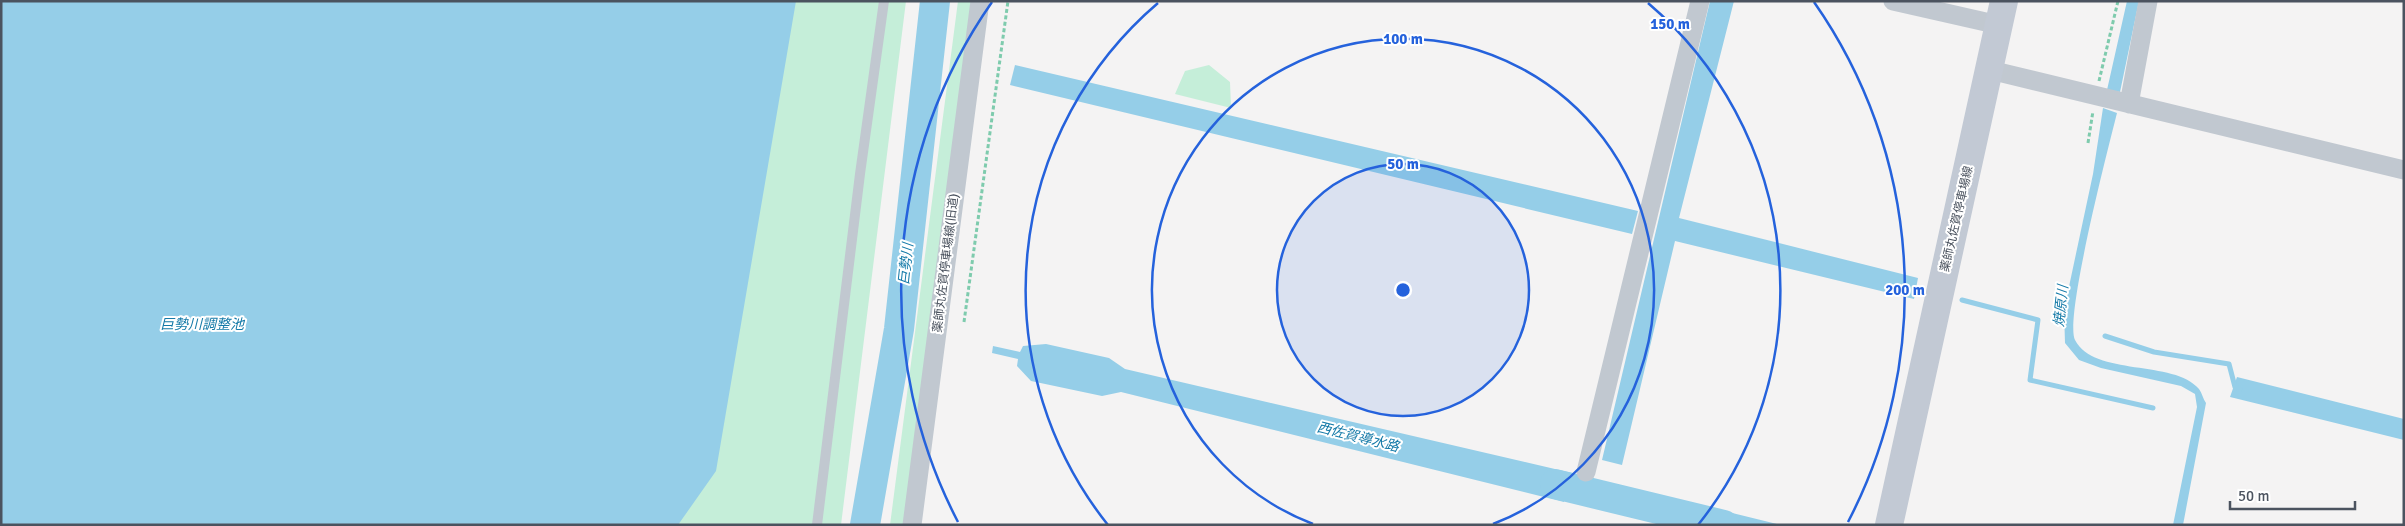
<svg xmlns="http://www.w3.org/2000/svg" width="2405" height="526" viewBox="0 0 2405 526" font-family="Signika,'Noto Sans JP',sans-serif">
  <rect width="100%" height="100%" fill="#f4f3f3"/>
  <path fill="#c5eed9" d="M 732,1 L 906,1 L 841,525 L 193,525 Z
    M 958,1 L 976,1 L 905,525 L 890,525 Z
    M 1209,65 L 1230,82 L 1231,108 L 1175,94 L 1185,71 Z"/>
  <path fill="#95cee8" d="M 1,1 L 796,1 L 716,471 L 678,525 L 1,525 Z
    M 1710,1 L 1734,1 L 1679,218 L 1918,278 L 1914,299 L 1675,241 L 1622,465 L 1602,460 Z
    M 2127,1 L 2139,1 L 2120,92 L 2107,90 Z
    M 1015,65 L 1638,211 L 1632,234 L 1010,85 Z
    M 2103,108 L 2117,113 C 2109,145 2064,318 2075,340 C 2094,377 2174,359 2199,389 C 2202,393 2203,399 2206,403 L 2183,525 L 2173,525 L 2197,407 L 2195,394 L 2181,386 L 2101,368 L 2079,360 L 2065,343 L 2064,310 L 2093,174 Z
    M 1046,344 L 1109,358 L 1125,369 L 1572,473 L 1570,484 L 1596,490 L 1594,499 L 1567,493 L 1564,502 L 1121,392 L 1102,396 L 1031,381 L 1017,366 L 1018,359 L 992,353 L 993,346 L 1020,352 L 1023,346 Z
    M 2237,377 L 2404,419 L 2404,440 L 2230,397 Z
    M 1643,491 L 1781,525 L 1669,525 L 1636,517 L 1638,508 L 1613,502 L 1615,493 L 1640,499 Z"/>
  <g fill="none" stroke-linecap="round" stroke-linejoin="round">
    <path stroke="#95cee8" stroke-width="5" d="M 1962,300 L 2038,320 L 2030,380 L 2153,408
      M 2105,336 L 2154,352 L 2229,364 L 2235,387 L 2240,389"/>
    <path stroke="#95cee8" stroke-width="30" d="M 1555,484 L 1724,525
      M 865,525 L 899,329 L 935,1"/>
    <path stroke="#7ecbad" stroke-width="3" stroke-dasharray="4 2.5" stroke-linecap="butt" d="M 2099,81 L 2118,1
      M 2088,143 L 2093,111
      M 964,322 L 1008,1"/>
    <path stroke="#c1c8d0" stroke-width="10" d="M 817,525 L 860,174 L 884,1"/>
    <path stroke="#c1c8d0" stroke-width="19" d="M 1893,1 L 1999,25
      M 1990,70 L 2404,170
      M 2129,104 L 2148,1
      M 1586,472 L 1700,1
      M 912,525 L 980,1"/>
    <path stroke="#c2c9d4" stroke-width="28" d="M 1889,525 L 2004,1"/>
  </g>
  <circle cx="1403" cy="290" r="126" fill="#2562dc" fill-opacity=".12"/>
  <g fill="none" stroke="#2562dc" stroke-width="2.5">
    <circle cx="1403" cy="290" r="126"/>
    <path d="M1313 524A251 251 0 1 1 1493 524"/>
    <path d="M1108 525A377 377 0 0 1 1158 3M1648 3A377 377 0 0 1 1698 525"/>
    <path d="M958 522A502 502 0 0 1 992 2M1814 2A502 502 0 0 1 1848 522"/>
  </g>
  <g text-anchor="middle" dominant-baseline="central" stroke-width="4" stroke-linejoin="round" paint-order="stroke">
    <g font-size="12" fill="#4b535f" stroke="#fff">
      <text transform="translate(1957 219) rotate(-77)">薬師丸佐賀停車場線</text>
      <text transform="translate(946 263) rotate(-83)">薬師丸佐賀停車場線(旧道)</text>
    </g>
    <g font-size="14" font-style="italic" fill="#157aa8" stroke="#fff">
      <text transform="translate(906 264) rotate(-84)">巨勢川</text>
      <text transform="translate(2061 306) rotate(-84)">焼原川</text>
      <text x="202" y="324">巨勢川調整池</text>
      <text transform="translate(1358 437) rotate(14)">西佐賀導水路</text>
    </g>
  </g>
  <circle cx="1403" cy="290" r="8" fill="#2562dc" stroke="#fff" stroke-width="2.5"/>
  <g font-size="15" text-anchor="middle" font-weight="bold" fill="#2562dc" stroke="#fff" stroke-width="4" stroke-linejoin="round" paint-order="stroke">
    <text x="1670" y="29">150 m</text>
    <text x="1403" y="44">100 m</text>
    <text x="1403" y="169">50 m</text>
    <text x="1905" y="295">200 m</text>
  </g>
  <rect width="2405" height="526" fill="none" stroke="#4b535f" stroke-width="5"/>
  <path d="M2230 501v8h125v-8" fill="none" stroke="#4b535f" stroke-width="2.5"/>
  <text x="2238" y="501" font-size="15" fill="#4b535f" stroke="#ffffff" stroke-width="4" paint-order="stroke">50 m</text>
</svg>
